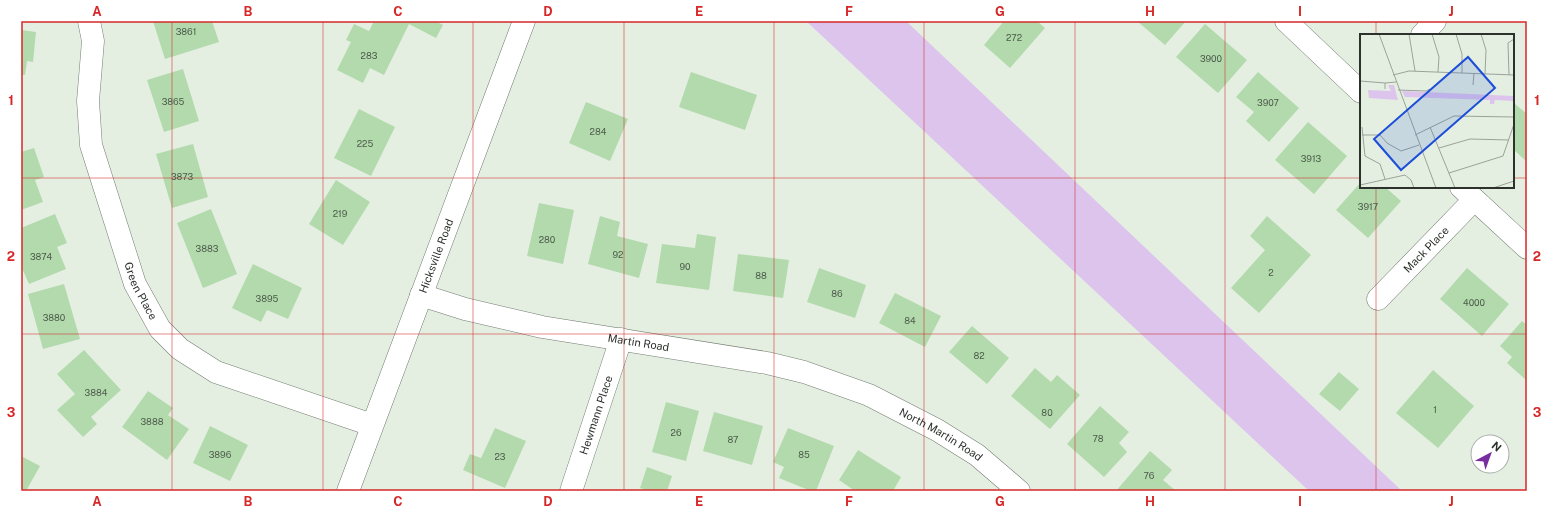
<svg xmlns="http://www.w3.org/2000/svg" width="1548" height="512" viewBox="0 0 1548 512" font-family="'Public Sans',sans-serif">
  <rect width="100%" height="100%" fill="#e4efe2"/>
  <path fill="#dcc4ec" d="M 806,21 L 906,21 L 1402,491 L 1309,491 Z"/>
  <path fill="#b2daac" d="M 153,21 L 212,21 L 219,42 L 165,59 Z
    M 374,21 L 436,21 L 443,25 L 436,38 L 409,24 L 384,75 L 370,68 L 363,83 L 337,70 L 351,42 L 346,40 L 354,24 L 369,31 Z
    M 1004,21 L 1037,21 L 1045,28 L 1010,68 L 984,45 Z
    M 1137,21 L 1186,21 L 1165,45 Z
    M 1205,24 L 1247,60 L 1218,93 L 1176,57 Z
    M 21,30 L 36,32 L 33,62 L 27,61 L 25,75 L 21,75 Z
    M 183,69 L 199,121 L 164,132 L 147,80 Z
    M 691,72 L 757,95 L 745,130 L 679,107 Z
    M 1258,72 L 1299,108 L 1269,142 L 1246,121 L 1254,112 L 1236,97 Z
    M 586,102 L 628,119 L 610,161 L 569,143 Z
    M 1514,103 L 1527,114 L 1527,162 L 1513,149 L 1513,105 Z
    M 359,109 L 395,127 L 371,176 L 334,158 Z
    M 1308,122 L 1347,156 L 1314,194 L 1275,160 Z
    M 193,144 L 208,197 L 172,208 L 156,154 Z
    M 34,148 L 44,177 L 35,180 L 43,202 L 21,210 L 21,152 Z
    M 336,180 L 370,202 L 343,245 L 309,224 Z
    M 1361,182 L 1361,187 L 1385,187 L 1401,201 L 1368,238 L 1336,210 Z
    M 539,203 L 574,210 L 563,264 L 527,256 Z
    M 211,209 L 237,274 L 203,288 L 177,223 Z
    M 55,214 L 67,243 L 57,247 L 66,269 L 29,284 L 21,266 L 21,228 Z
    M 600,216 L 620,222 L 617,236 L 648,244 L 639,278 L 588,264 Z
    M 1267,216 L 1311,255 L 1259,313 L 1231,288 L 1265,250 L 1250,236 Z
    M 697,234 L 716,237 L 709,290 L 656,283 L 662,244 L 695,248 Z
    M 738,254 L 789,260 L 783,298 L 733,291 Z
    M 253,264 L 302,288 L 288,319 L 267,310 L 261,322 L 232,308 Z
    M 819,268 L 866,285 L 855,318 L 807,302 Z
    M 1467,268 L 1509,304 L 1482,336 L 1440,299 Z
    M 64,284 L 80,339 L 43,349 L 28,294 Z
    M 895,293 L 941,316 L 925,347 L 879,323 Z
    M 1522,321 L 1527,325 L 1527,381 L 1507,363 L 1512,357 L 1500,346 Z
    M 972,326 L 1009,358 L 987,384 L 949,352 Z
    M 84,350 L 121,390 L 91,417 L 97,424 L 83,437 L 57,410 L 75,394 L 57,374 Z
    M 1035,368 L 1051,382 L 1057,375 L 1080,395 L 1050,429 L 1011,396 Z
    M 1433,370 L 1474,406 L 1438,448 L 1396,413 Z
    M 1339,372 L 1359,389 L 1340,411 L 1319,394 Z
    M 148,391 L 173,408 L 168,415 L 189,429 L 167,460 L 122,427 Z
    M 666,402 L 699,411 L 686,461 L 652,452 Z
    M 1100,406 L 1129,432 L 1119,443 L 1127,452 L 1104,477 L 1067,444 Z
    M 714,412 L 763,426 L 752,465 L 703,451 Z
    M 210,426 L 248,445 L 230,481 L 193,463 Z
    M 495,428 L 526,441 L 505,488 L 463,470 L 470,454 L 481,458 Z
    M 788,428 L 834,446 L 816,491 L 811,491 L 779,478 L 784,467 L 773,462 Z
    M 858,450 L 901,477 L 893,491 L 855,491 L 839,480 Z
    M 1150,451 L 1172,470 L 1163,480 L 1176,491 L 1116,491 Z
    M 21,456 L 40,466 L 26,491 L 21,491 Z
    M 647,467 L 672,476 L 667,491 L 649,491 L 640,488 Z"/>
  <g fill="none" stroke-linecap="round" stroke-linejoin="round">
    <g stroke="#737d71" stroke-width="23">
      <g id="minor">
        <path id="s1" d="M 89,21 L 93,41 L 88,101 L 91,145 L 135,284 L 160,329 L 180,349 L 216,372 L 372,425"/>
        <path d="M 1286,21 L 1361,92"/>
        <path d="M 1422,35 L 1435,21"/>
        <path d="M 1461,187 L 1527,248"/>
        <path id="s2" d="M 421,295 L 465,309 L 542,327 L 767,363 L 804,372 L 869,395 L 937,430 L 977,455 L 1019,491"/>
        <path id="s3" d="M 1378,299 L 1474,200"/>
        <path id="s4" d="M 571,491 L 621,339"/>
      </g>
    </g>
    <g stroke="#737d71" stroke-width="23">
      <g id="major">
        <path id="s5" d="M 348,491 L 524,21"/>
      </g>
    </g>
    <use href="#minor" stroke="#fff" stroke-width="22"/>
    <use href="#major" stroke="#fff" stroke-width="22"/>
  </g>
  <path fill="none" stroke="#d62828" stroke-width="1" stroke-opacity="0.55" d="M 172,21 L 172,491M 323,21 L 323,491M 473,21 L 473,491M 624,21 L 624,491M 774,21 L 774,491M 924,21 L 924,491M 1075,21 L 1075,491M 1225,21 L 1225,491M 1376,21 L 1376,35M 21,178 L 1361,178M 1513,178 L 1527,178M 1376,187 L 1376,491M 21,334 L 1527,334"/>
  <g text-anchor="middle" dominant-baseline="central" stroke-width="3.5" stroke-linejoin="round" paint-order="stroke">
    <g font-size="9" fill="#4e5b4c">
      <text x="186" y="31">3861</text>
      <text x="1014" y="37">272</text>
      <text x="369" y="55">283</text>
      <text x="1211" y="58">3900</text>
      <text x="173" y="101">3865</text>
      <text x="1268" y="102">3907</text>
      <text x="598" y="131">284</text>
      <text x="365" y="143">225</text>
      <text x="1311" y="158">3913</text>
      <text x="182" y="176">3873</text>
      <text x="1368" y="206">3917</text>
      <text x="340" y="213">219</text>
      <text x="547" y="239">280</text>
      <text x="207" y="248">3883</text>
      <text x="618" y="254">92</text>
      <text x="41" y="256">3874</text>
      <text x="685" y="266">90</text>
      <text x="1271" y="272">2</text>
      <text x="761" y="275">88</text>
      <text x="837" y="293">86</text>
      <text x="267" y="298">3895</text>
      <text x="1474" y="302">4000</text>
      <text x="54" y="317">3880</text>
      <text x="910" y="320">84</text>
      <text x="979" y="355">82</text>
      <text x="96" y="392">3884</text>
      <text x="1435" y="409">1</text>
      <text x="1047" y="412">80</text>
      <text x="152" y="421">3888</text>
      <text x="676" y="432">26</text>
      <text x="1098" y="438">78</text>
      <text x="733" y="439">87</text>
      <text x="220" y="454">3896</text>
      <text x="804" y="454">85</text>
      <text x="500" y="456">23</text>
      <text x="1149" y="475">76</text>
    </g>
    <g font-size="11" fill="#2d312c" stroke="#fff">
      <text stroke="none"><textPath href="#s3" startOffset="69">Mack Place</textPath></text>
      <text stroke="none"><textPath href="#s5" startOffset="251">Hicksville Road</textPath></text>
      <text stroke="none"><textPath href="#s1" startOffset="279">Green Place</textPath></text>
      <text stroke="none"><textPath href="#s2" startOffset="223">Martin Road</textPath></text>
      <text stroke="none"><textPath href="#s4" startOffset="80">Hewmann Place</textPath></text>
      <text stroke="none"><textPath href="#s2" startOffset="542">North Martin Road</textPath></text>
    </g>
  </g>
  <g transform="translate(1360 34)">
    <rect width="154" height="154" fill="#e4efe2"/>
    <path d="M 28,51 L 34,51 L 38,66 L 9,64 L 8,56 L 31,57 ZM 42,57 L 154,62 L 154,67 L 135,66 L 134,70 L 130,70 L 130,66 L 45,63 Z" fill="#dcc4ec"/>
    <path fill="none" stroke="#9ba399" stroke-width="1" d="M 19,0 L 76,154M 49,0 L 55,37M 72,0 L 79,23 L 78,38M 96,0 L 102,20 L 102,39M 121,0 L 126,16 L 125,40M 33,41 L 49,37 L 154,41M 149,41 L 148,9 L 154,5M 0,47 L 25,49M 113,51 L 114,39M 25,55 L 25,49 L 36,48M 38,56 L 66,57 L 70,55M 2,93 L 5,122 L 20,130 L 25,145M 70,93 L 95,154M 2,101 L 20,101 L 27,109 L 41,117 L 59,111M 55,101 L 94,82 L 154,83M 79,114 L 110,105 L 149,106M 89,139 L 143,122 L 154,90M 0,151 L 45,141 L 51,146 L 54,154M 133,154 L 154,147"/>
    <path fill="#1d4ed8" fill-opacity="0.15" stroke="#1d4ed8" stroke-width="2" d="M 108,23 L 135,54 L 41,136 L 14,105 Z"/>
    <rect width="154" height="154" fill="none" stroke="#2d312c" stroke-width="2"/>
  </g>
  <rect width="1548" height="512" fill="none" stroke="#ffffff" stroke-width="44"/>
  <g transform="translate(1490 454) rotate(41)"><circle r="19" fill="#ffffff" stroke="#abadab"/>
  <path d="M0-3L7 15L0 10L-7 15Z" fill="#7a2d9f"/>
  <text y="-6" font-size="11" font-weight="bold" text-anchor="middle" fill="#2d312c">N</text>
  </g>
  <rect x="22" y="22" width="1504" height="468" fill="none" stroke="#d62828" stroke-width="1.5"/>
  <g font-size="13" text-anchor="middle" font-weight="bold" fill="#d62828">
    <text x="97" y="16">A</text>
    <text x="248" y="16">B</text>
    <text x="398" y="16">C</text>
    <text x="548" y="16">D</text>
    <text x="699" y="16">E</text>
    <text x="849" y="16">F</text>
    <text x="1000" y="16">G</text>
    <text x="1150" y="16">H</text>
    <text x="1300" y="16">I</text>
    <text x="1451" y="16">J</text>
    <text x="11" y="105">1</text>
    <text x="1537" y="105">1</text>
    <text x="11" y="261">2</text>
    <text x="1537" y="261">2</text>
    <text x="11" y="417">3</text>
    <text x="1537" y="417">3</text>
    <text x="97" y="506">A</text>
    <text x="248" y="506">B</text>
    <text x="398" y="506">C</text>
    <text x="548" y="506">D</text>
    <text x="699" y="506">E</text>
    <text x="849" y="506">F</text>
    <text x="1000" y="506">G</text>
    <text x="1150" y="506">H</text>
    <text x="1300" y="506">I</text>
    <text x="1451" y="506">J</text>
  </g>
</svg>
